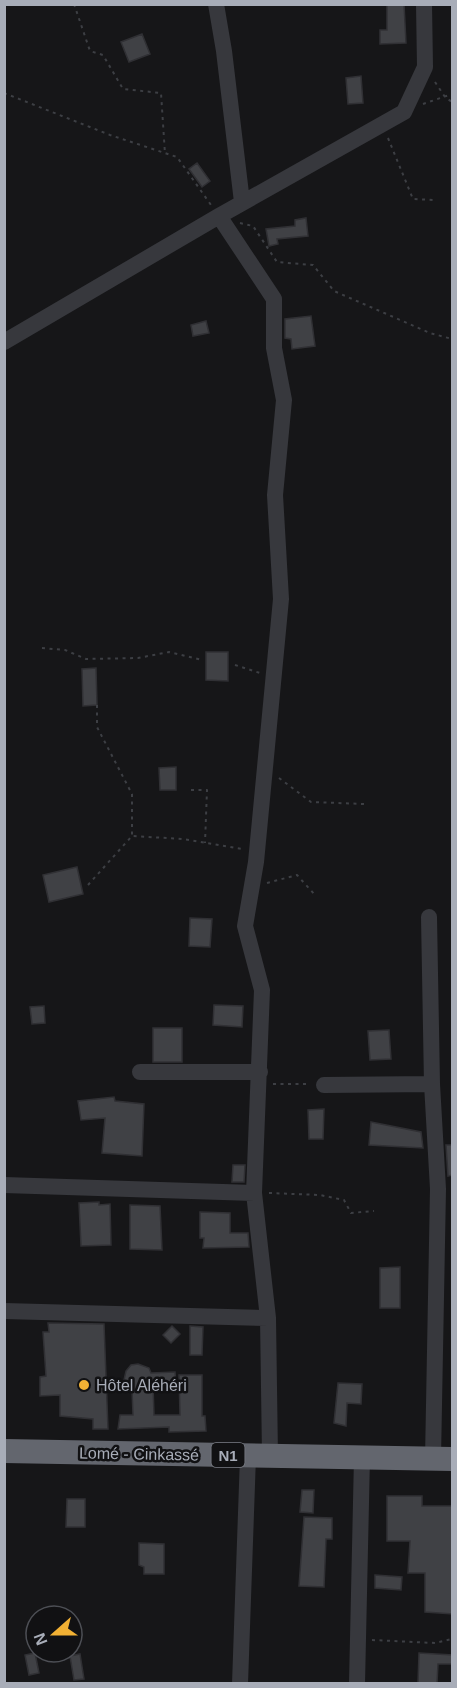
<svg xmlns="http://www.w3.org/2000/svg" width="457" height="1688" viewBox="0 0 457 1688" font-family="Helvetica,sans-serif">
  <rect width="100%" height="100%" fill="#161618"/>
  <path fill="#404145" stroke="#303034" stroke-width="1.5" d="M 387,4 L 404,4 L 406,43 L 380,44 L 380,30 L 387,30 Z
    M 142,34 L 150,54 L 129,62 L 121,42 Z
    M 361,76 L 363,103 L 348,104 L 346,78 Z
    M 197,163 L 210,181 L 202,187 L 189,169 Z
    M 306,218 L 308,236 L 277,239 L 278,244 L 269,246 L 266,229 L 295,226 L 295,220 Z
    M 311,316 L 315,346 L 292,349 L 291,339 L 285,338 L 285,319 Z
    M 206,321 L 209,333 L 193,336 L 191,325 Z
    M 206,652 L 228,652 L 228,681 L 206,680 Z
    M 96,668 L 97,705 L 83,706 L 82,669 Z
    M 176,767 L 176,790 L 160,790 L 159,768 Z
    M 77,867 L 83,894 L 49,902 L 43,875 Z
    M 190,918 L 212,919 L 210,947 L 189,946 Z
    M 214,1005 L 243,1006 L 242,1027 L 213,1025 Z
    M 44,1006 L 45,1023 L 32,1024 L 30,1007 Z
    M 153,1028 L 182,1028 L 182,1062 L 153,1062 Z
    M 389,1030 L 391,1059 L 370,1060 L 368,1031 Z
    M 114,1097 L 115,1101 L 144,1104 L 142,1156 L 102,1153 L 105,1118 L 81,1120 L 78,1101 Z
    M 324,1109 L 323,1139 L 309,1139 L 308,1110 Z
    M 371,1122 L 421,1132 L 423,1148 L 369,1145 Z
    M 446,1145 L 453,1145 L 453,1175 L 448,1176 Z
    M 233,1165 L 245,1165 L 244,1182 L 232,1182 Z
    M 99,1202 L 99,1205 L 110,1204 L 111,1245 L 81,1246 L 79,1203 Z
    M 130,1205 L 160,1206 L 162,1250 L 130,1249 Z
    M 200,1212 L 230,1213 L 230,1233 L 248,1233 L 249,1247 L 203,1248 L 204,1238 L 200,1238 Z
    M 400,1267 L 400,1308 L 380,1308 L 380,1268 Z
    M 48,1323 L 104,1324 L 108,1429 L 93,1429 L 93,1419 L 60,1416 L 60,1395 L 40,1396 L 40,1377 L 46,1376 L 43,1332 L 49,1332 Z
    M 172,1326 L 180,1334 L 171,1343 L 163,1335 Z
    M 190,1326 L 203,1327 L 202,1355 L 190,1355 Z
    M 138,1364 L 149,1368 L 151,1373 L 175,1372 L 176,1384 L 153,1385 L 154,1415 L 180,1415 L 179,1375 L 202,1375 L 202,1416 L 205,1416 L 206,1431 L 169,1432 L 169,1427 L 118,1429 L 120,1415 L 133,1415 L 132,1390 L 124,1380 L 126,1371 L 131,1365 Z
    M 338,1383 L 362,1384 L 361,1404 L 347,1403 L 346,1426 L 334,1423 Z
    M 302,1490 L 314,1490 L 313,1513 L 300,1512 Z
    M 387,1496 L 422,1496 L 422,1506 L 453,1506 L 453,1614 L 425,1612 L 425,1573 L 408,1573 L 410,1541 L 387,1541 Z
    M 67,1499 L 85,1499 L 85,1527 L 66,1527 Z
    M 304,1517 L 332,1518 L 332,1539 L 326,1539 L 324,1587 L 299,1586 Z
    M 139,1543 L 164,1544 L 164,1574 L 144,1574 L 144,1567 L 139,1565 Z
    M 375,1575 L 402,1577 L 401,1590 L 375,1588 Z
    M 35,1653 L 39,1673 L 29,1675 L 25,1655 Z
    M 419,1653 L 453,1655 L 453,1664 L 438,1664 L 437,1683 L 418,1683 Z
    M 80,1654 L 84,1679 L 74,1680 L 70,1656 Z"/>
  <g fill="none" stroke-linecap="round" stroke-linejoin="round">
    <path stroke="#3d3f44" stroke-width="2" stroke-dasharray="3 4.5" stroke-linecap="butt" d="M 74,4 L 90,51 L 103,55 L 123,89 L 161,93 L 165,154
      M 435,82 L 445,97 L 452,102
      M 4,93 L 110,135 L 177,157 L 211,205
      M 423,104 L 452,94
      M 388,138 L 413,199 L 434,200
      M 240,223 L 253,226 L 277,262 L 313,265 L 334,291 L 430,333 L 452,339
      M 42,648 L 65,650 L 86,659 L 138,658 L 169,652 L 202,660
      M 235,665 L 260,673
      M 97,705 L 97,727 L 132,794 L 132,836
      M 279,778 L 311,802 L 364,804
      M 191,790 L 207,790 L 205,843
      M 267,883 L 297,875 L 315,895
      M 88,885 L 132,836 L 183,839 L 242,849
      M 273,1084 L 309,1084
      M 269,1193 L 320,1195 L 344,1200 L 351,1213 L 374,1211
      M 372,1640 L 435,1643 L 452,1639"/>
    <path stroke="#37383d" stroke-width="16" d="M 216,4 L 224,51 L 242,202
      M 219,216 L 274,299 L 274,348 L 284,400 L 275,495 L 281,599 L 256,862 L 245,926 L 262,990 L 254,1193 L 268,1318 L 270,1456
      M 4,342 L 219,216 L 404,112 L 425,67 L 424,4
      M 429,917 L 432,1084 L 438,1189 L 433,1459
      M 140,1072 L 260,1072
      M 324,1085 L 432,1084
      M 4,1185 L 254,1193
      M 4,1311 L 268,1318
      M 240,1684 L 248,1456
      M 357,1684 L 362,1457"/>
    <path stroke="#63666e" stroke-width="24" d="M 4,1451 L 452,1459"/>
  </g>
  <circle fill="#f2b134" stroke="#111113" stroke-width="2" cx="84" cy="1385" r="6"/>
  <g text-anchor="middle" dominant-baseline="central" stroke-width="5" stroke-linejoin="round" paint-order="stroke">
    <rect fill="#111113" stroke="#7b7e86" stroke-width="1.5" x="211.5" y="1443" width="33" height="24" rx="4.5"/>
    <g font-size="15" font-weight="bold" fill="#a8adb8">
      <text x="228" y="1455">N1</text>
    </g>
    <g font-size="16" fill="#a8adb8" stroke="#111113" text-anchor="start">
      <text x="96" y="1385">Hôtel Aléhéri</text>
    </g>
    <g font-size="16" fill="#a8adb8" stroke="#111113">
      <text transform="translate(139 1454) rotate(1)">Lomé - Cinkassé</text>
    </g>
  </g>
  <rect width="457" height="1688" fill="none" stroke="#a8adb8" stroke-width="12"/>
  <g transform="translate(54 1634) rotate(249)"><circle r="28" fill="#111113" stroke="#4d4f55" stroke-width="1.5"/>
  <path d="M0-4.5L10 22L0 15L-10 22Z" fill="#f2b134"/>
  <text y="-9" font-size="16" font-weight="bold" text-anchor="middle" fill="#a8adb8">N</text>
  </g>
</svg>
